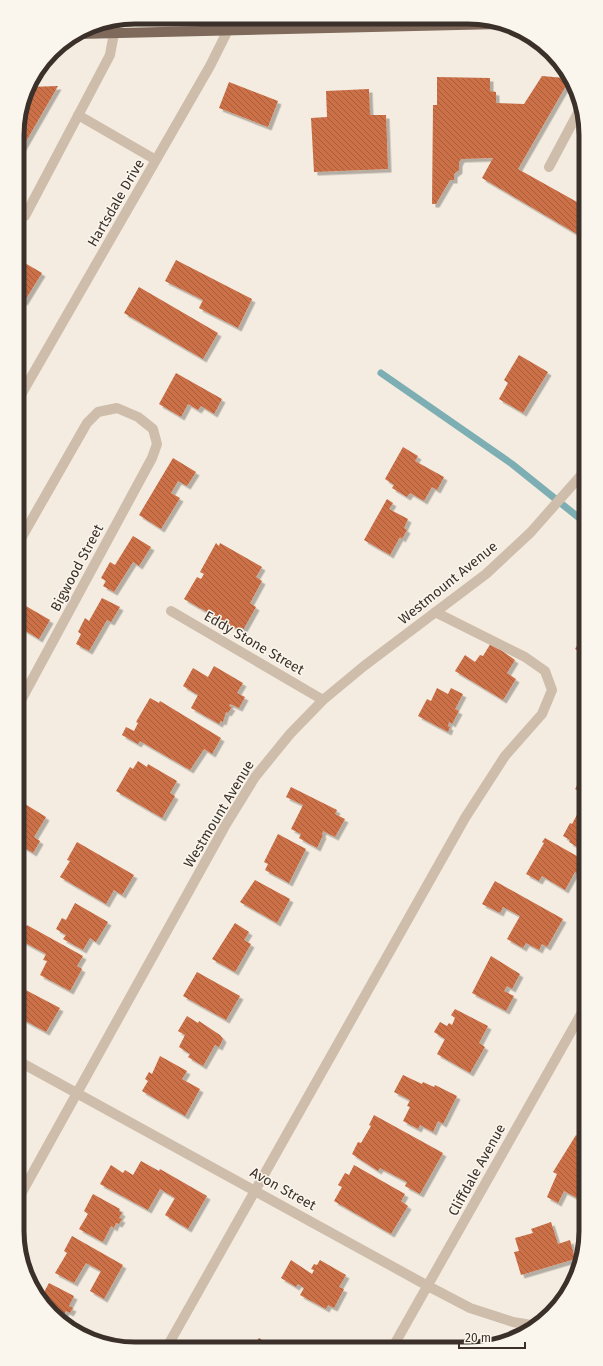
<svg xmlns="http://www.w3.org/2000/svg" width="603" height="1366" viewBox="0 0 603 1366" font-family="'Fira Sans',sans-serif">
  <defs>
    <pattern id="building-back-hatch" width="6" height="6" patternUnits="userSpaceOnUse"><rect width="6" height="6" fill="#cc6f47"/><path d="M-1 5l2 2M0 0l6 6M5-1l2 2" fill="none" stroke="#a75c3b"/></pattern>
    <filter id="shadow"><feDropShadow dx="3.5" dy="3.5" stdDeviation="0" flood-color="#0004"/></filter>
  </defs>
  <rect width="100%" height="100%" fill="#f4ece0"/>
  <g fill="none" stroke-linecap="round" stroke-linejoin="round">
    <path stroke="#7daeb3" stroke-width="7" d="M 381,373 L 512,464 L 583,521"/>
  </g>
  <path fill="url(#building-back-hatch)" filter="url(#shadow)" d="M 542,76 L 565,78 L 567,80 L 567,84 L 518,169 L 577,202 L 582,194 L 582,237 L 482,178 L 493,158 L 461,159 L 459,163 L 459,170 L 454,174 L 454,180 L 450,180 L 436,204 L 432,204 L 433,105 L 437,105 L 437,77 L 490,78 L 490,91 L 496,92 L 496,103 L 524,104 Z
    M 229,82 L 278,101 L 268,127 L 219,108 Z
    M 58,86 L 17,157 L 17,127 L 28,87 Z
    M 369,89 L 370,115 L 386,115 L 388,169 L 314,172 L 311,118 L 327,117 L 326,91 Z
    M 18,259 L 42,273 L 24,302 L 18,299 Z
    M 176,260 L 252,299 L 238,328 L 199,308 L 203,300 L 165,281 Z
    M 139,287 L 218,333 L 203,359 L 124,313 Z
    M 519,355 L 548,372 L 523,413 L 499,399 L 508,383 L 504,380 Z
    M 176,373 L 222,399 L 214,414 L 201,406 L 198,410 L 188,404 L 181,417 L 159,404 Z
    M 403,447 L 418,456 L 415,461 L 444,477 L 437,490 L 432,487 L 424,501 L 410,493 L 407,497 L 392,488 L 394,485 L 385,479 Z
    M 173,458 L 196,472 L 187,486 L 178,481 L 171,493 L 180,498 L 161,529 L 139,515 Z
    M 387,499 L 393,503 L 389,509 L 408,519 L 404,528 L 407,530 L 402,539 L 400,537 L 390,555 L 364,540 Z
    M 133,536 L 151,547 L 139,566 L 133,562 L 114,592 L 103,586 L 106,581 L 101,578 L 110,562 L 115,565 Z
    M 216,543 L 219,546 L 220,543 L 262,567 L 256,577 L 262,581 L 250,603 L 256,607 L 242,632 L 184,599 L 197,577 L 201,579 L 204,574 L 200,572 Z
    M 102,598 L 120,607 L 111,622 L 107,620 L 89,651 L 76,644 L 81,634 L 78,632 L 85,618 L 89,621 Z
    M 19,602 L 50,620 L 39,639 L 19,627 Z
    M 584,634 L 584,654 L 575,649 Z
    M 491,643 L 515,660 L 507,673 L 516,679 L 503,700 L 455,671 L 465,655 L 475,662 L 480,655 L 483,656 Z
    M 214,666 L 243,683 L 237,693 L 245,697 L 239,708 L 230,704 L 229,706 L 232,707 L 228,713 L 226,712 L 223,722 L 221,721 L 219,724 L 191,708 L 198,695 L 183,686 L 193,668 L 208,677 Z
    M 437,688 L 448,694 L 451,688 L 463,694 L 455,709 L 459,711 L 452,724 L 449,722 L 448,726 L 450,727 L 448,732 L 418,716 L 427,699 L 431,701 Z
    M 150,698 L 159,703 L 160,701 L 221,738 L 212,754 L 204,749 L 190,770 L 140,741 L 138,744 L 122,735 L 126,727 L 134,731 L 138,723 L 136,722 Z
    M 138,761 L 147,767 L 148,764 L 177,781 L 170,793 L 175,796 L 162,818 L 116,791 L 130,767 L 133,769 Z
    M 584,774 L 584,794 L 575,789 Z
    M 291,787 L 337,810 L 335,814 L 345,819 L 335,837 L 323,831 L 322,834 L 323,835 L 317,848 L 299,838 L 301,834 L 291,829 L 303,805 L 286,797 Z
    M 25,804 L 46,817 L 34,837 L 40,841 L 33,853 L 20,845 L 20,813 Z
    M 584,807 L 584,851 L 569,842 L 570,840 L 563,836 L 570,823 L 572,824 L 579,811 L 582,812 Z
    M 278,834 L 306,849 L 289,883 L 265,870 L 268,864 L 264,862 Z
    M 545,838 L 584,860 L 584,867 L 579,875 L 575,872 L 565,890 L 542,876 L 539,881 L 526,874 L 544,843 L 542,842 Z
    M 77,842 L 134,875 L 122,895 L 114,890 L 106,904 L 60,877 L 70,861 L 67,860 Z
    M 255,880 L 290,899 L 277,923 L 240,902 Z
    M 495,881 L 563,919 L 547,947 L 542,944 L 539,950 L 526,943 L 523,948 L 507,939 L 520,916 L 503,907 L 500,913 L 482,904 Z
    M 75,903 L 108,922 L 96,942 L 90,938 L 83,950 L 63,939 L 66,935 L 56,929 L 62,918 L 66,920 Z
    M 235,923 L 249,932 L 244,940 L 251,944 L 235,972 L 212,959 Z
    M 27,925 L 83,956 L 77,966 L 82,969 L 70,991 L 40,975 L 47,961 L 43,960 L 46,954 L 20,940 L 20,937 Z
    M 491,956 L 520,974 L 512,989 L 507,986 L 504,991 L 514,996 L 506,1011 L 472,993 Z
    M 197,972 L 240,996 L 226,1020 L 183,996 Z
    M 20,987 L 60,1008 L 46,1032 L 20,1018 Z
    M 455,1009 L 488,1026 L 479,1043 L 485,1047 L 470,1073 L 437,1054 L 445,1039 L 434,1032 L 440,1022 L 447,1026 L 449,1023 L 452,1025 L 455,1018 L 451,1015 Z
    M 187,1016 L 198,1023 L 199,1021 L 220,1035 L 223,1039 L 219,1047 L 215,1045 L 203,1066 L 188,1057 L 190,1054 L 179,1047 L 185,1035 L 178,1031 Z
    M 160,1056 L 187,1071 L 182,1079 L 200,1089 L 185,1116 L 142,1091 L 148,1081 L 145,1079 L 149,1072 L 152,1074 Z
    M 403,1075 L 422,1084 L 423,1082 L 434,1087 L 435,1085 L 457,1096 L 443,1124 L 438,1121 L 433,1132 L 420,1125 L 418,1129 L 403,1121 L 410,1107 L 407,1106 L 410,1100 L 394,1092 Z
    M 374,1115 L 443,1153 L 420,1194 L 405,1186 L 407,1182 L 380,1168 L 378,1171 L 352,1154 L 358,1142 L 361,1143 L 371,1126 L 369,1125 Z
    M 576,1135 L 585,1141 L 585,1158 L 583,1164 L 585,1166 L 586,1203 L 564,1191 L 558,1203 L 547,1197 L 557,1174 L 553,1172 Z
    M 141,1161 L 159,1171 L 160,1169 L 207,1196 L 188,1229 L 165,1215 L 175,1198 L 160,1189 L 148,1210 L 100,1184 L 111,1165 L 123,1173 L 125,1170 L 133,1175 Z
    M 354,1165 L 405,1194 L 401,1201 L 408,1206 L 391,1234 L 334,1201 L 342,1187 L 338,1185 L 345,1173 L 349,1175 Z
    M 93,1194 L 120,1209 L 119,1211 L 122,1213 L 119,1218 L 122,1219 L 119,1224 L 116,1223 L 114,1228 L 111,1226 L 103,1242 L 79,1229 L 88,1214 L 84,1211 Z
    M 551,1222 L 558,1244 L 570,1240 L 575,1259 L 521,1275 L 514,1252 L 519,1251 L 515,1238 L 533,1233 L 531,1229 Z
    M 72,1236 L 123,1265 L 104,1299 L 90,1291 L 101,1271 L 86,1263 L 74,1283 L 55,1273 L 67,1253 L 64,1251 Z
    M 291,1260 L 312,1274 L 314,1270 L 311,1269 L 314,1264 L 317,1265 L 320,1260 L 346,1275 L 339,1287 L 344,1289 L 334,1308 L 328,1305 L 326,1309 L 300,1295 L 304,1288 L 298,1284 L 296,1287 L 281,1278 Z
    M 49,1283 L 74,1296 L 69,1306 L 73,1308 L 70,1313 L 66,1311 L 60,1321 L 57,1320 L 38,1289 L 44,1292 Z
    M 259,1338 L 272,1346 L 253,1346 Z"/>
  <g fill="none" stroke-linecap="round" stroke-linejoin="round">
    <path stroke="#cebdab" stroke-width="10" d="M 78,115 L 156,160
      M 549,167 L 581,107 L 581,103
      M 25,216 L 110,55 L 114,33
      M 18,400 L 210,66 L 234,18
      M 19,542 L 87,423 L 98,412 L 117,408 L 138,417 L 153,429 L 157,444 L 152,458 L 19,704
      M 171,611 L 323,700
      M 20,1062 L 428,1286 L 470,1308 L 513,1322 L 537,1326
      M 21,1194 L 225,826 L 255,777 L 290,734 L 323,700 L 364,666 L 486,574 L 531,532 L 583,473
      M 394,1345 L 585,1007
      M 167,1347 L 465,818 L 505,756 L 542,714 L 552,690 L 545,671 L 525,657 L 435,612"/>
    <path stroke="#7e695b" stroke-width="10" d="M 78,34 L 501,24"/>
  </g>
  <g text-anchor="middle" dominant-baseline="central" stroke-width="3" stroke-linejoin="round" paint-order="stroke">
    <g font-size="14" fill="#3b312a" stroke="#fbf6ed">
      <text transform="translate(116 203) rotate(-60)">Hartsdale Drive</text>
      <text transform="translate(77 568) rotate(-62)">Bigwood Street</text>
      <text transform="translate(448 583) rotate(-39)">Westmount Avenue</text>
      <text transform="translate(254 643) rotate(30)">Eddy Stone Street</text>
      <text transform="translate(219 814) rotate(-59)">Westmount Avenue</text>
      <text transform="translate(477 1170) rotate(-61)">Cliffdale Avenue</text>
      <text transform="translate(283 1189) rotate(29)">Avon Street</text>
    </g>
  </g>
  <path d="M0 0H603V1366H0ZM135 24H468A111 111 0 0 1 579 135V1231A111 111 0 0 1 468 1342H135A111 111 0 0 1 24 1231V135A111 111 0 0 1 135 24Z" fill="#fbf6ed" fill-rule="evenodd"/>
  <path fill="none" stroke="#3b312a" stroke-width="5" d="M135 24H468A111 111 0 0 1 579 135V1231A111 111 0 0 1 468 1342H135A111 111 0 0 1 24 1231V135A111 111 0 0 1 135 24Z"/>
  <path d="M459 1342v6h66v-6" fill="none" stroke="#3b312a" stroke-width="2"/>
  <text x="465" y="1342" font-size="12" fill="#3b312a" stroke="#fbf6ed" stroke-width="3" paint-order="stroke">20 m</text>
</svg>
